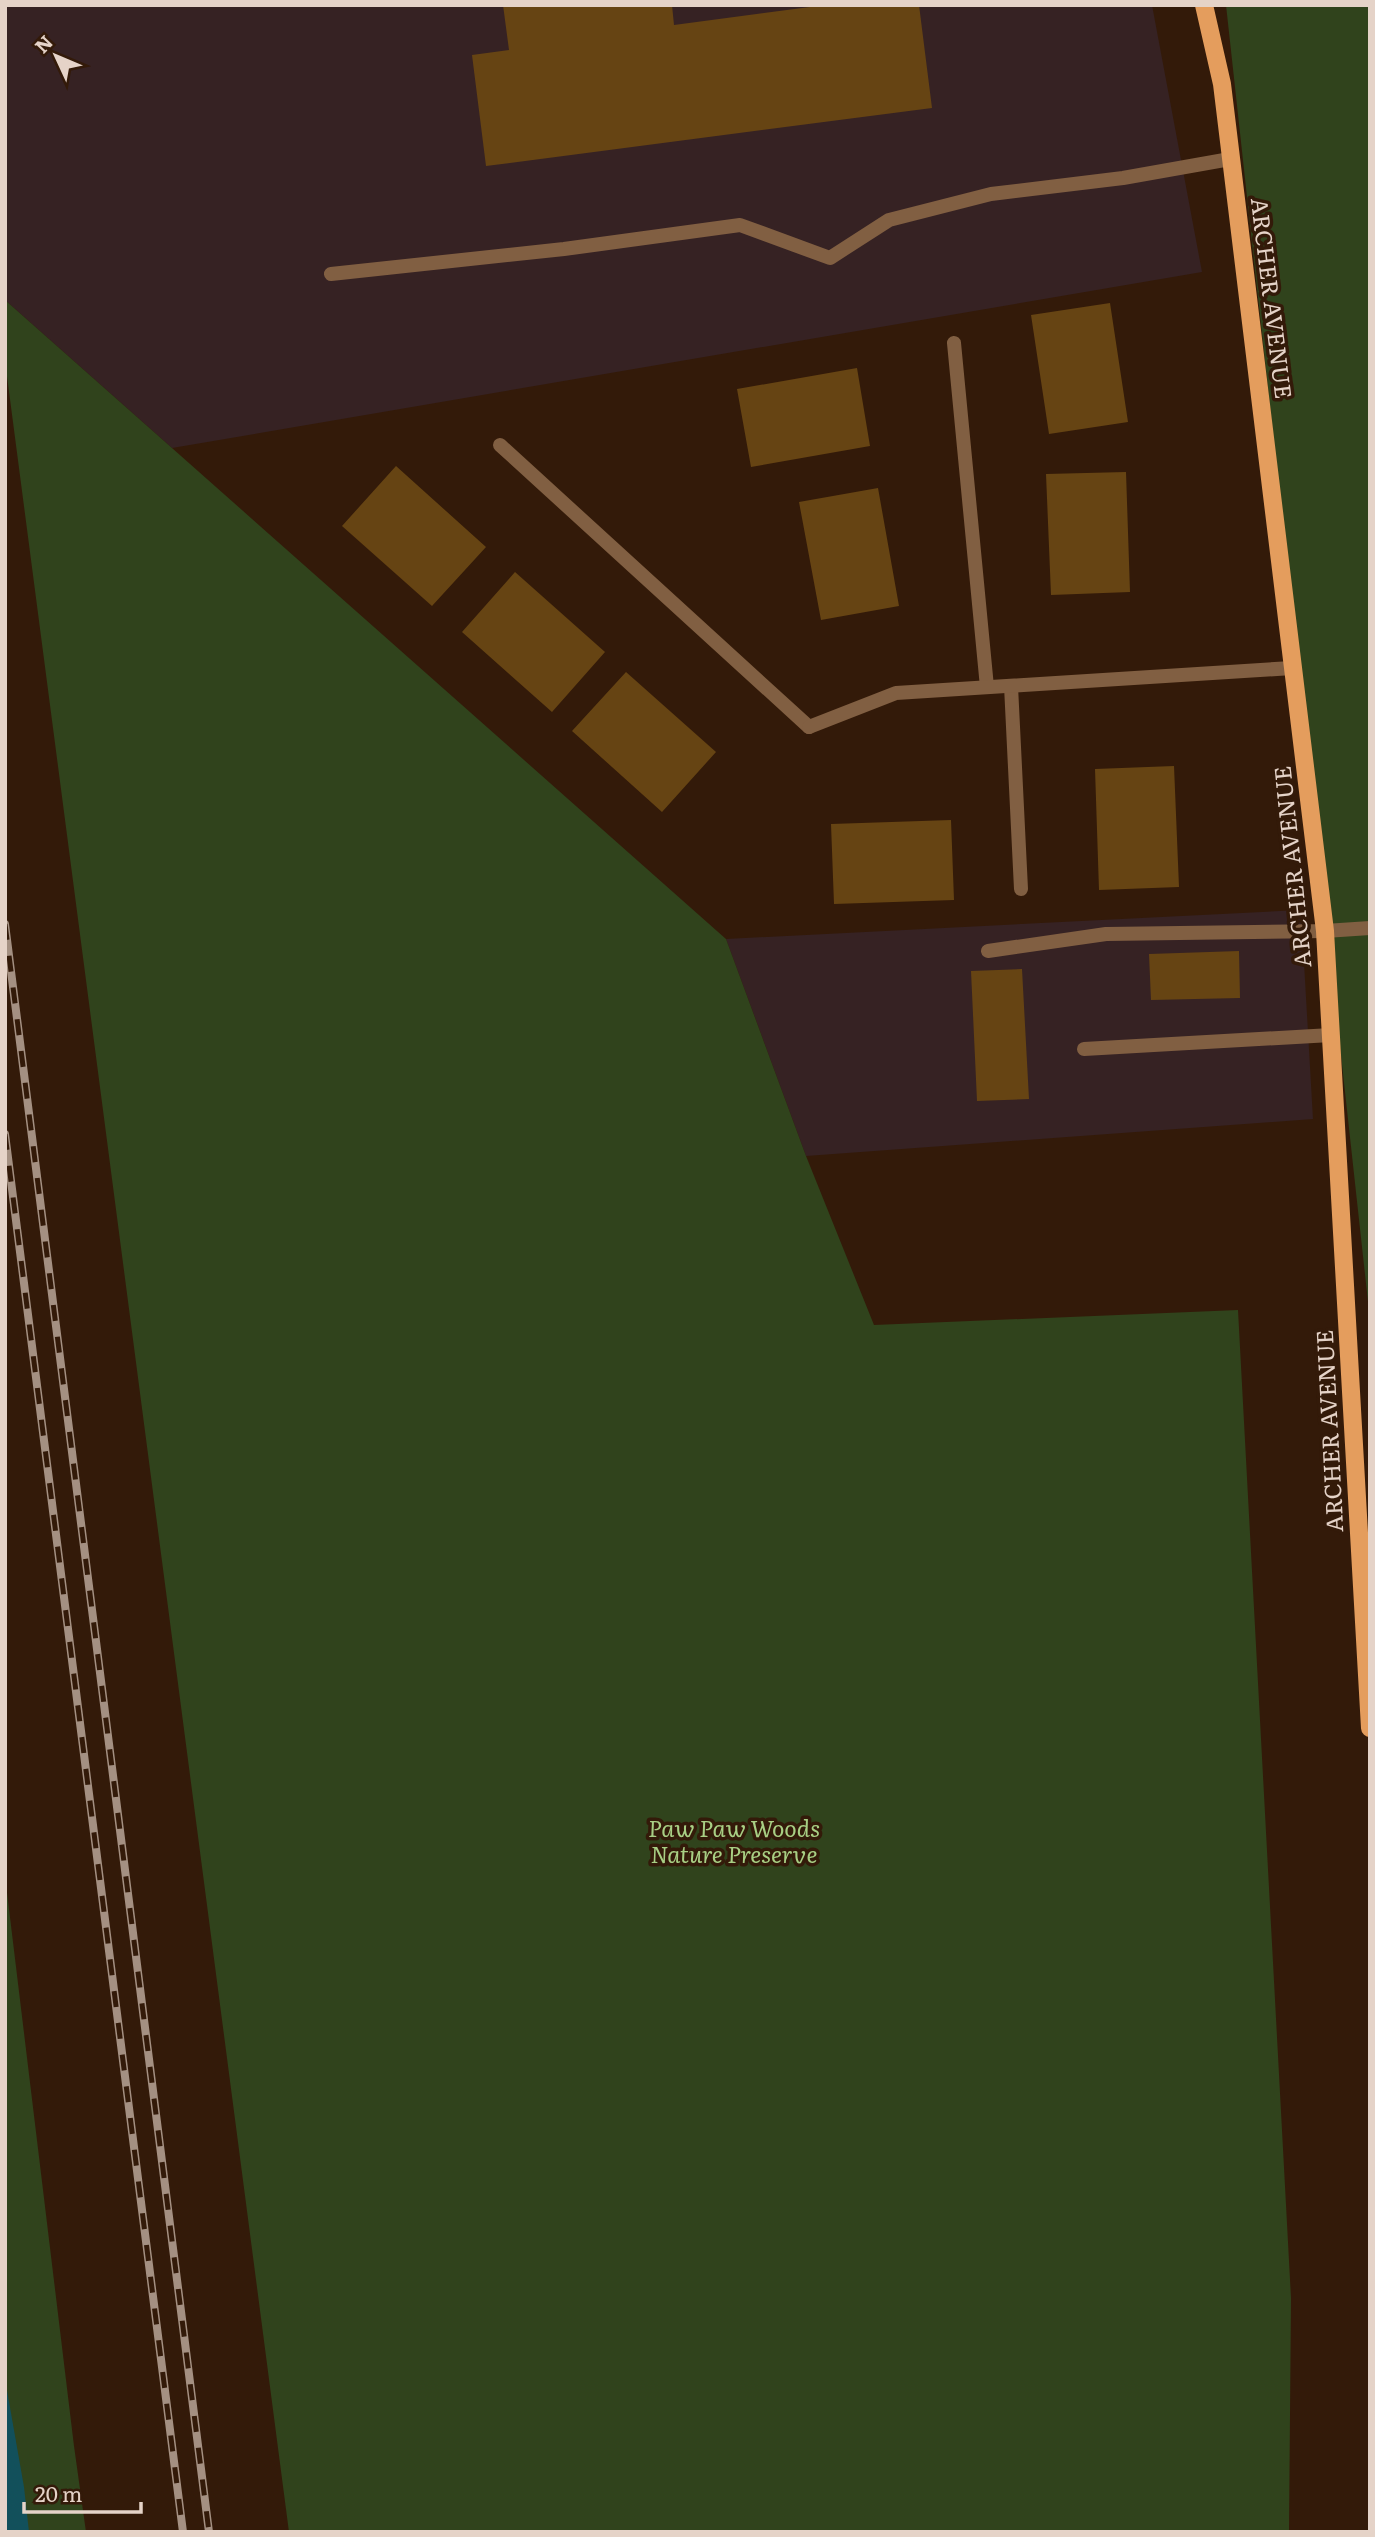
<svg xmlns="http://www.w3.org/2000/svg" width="1375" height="2537" viewBox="0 0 1375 2537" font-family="Literata,serif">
  <rect width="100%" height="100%" fill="#331a09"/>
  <path fill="#362223" d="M 5,5 L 1152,5 L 1202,272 L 172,448 L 5,300 Z
    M 1301,910 L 1313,1119 L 806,1156 L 726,939 Z"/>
  <path fill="#30431c" d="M 1226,5 L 1370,5 L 1370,1320 Z
    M 5,300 L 726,939 L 806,1156 L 874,1325 L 1238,1310 L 1291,2298 L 1289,2532 L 289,2532 L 5,361 Z
    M 5,1876 L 74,2446 L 86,2532 L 5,2532 Z"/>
  <path fill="#12505b" d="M 5,2379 L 24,2487 L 29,2532 L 5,2532 Z"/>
  <path fill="#664413" d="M 503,5 L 672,5 L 674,25 L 825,5 L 919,5 L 932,108 L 486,166 L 472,55 L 509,50 Z
    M 1110,303 L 1128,422 L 1049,434 L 1031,315 Z
    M 857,368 L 870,446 L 751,467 L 737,389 Z
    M 396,466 L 486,547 L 432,606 L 342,526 Z
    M 1126,472 L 1130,592 L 1051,595 L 1046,474 Z
    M 878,488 L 899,606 L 821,620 L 799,502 Z
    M 515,572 L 605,652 L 552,712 L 462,632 Z
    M 626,672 L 716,752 L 662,812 L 572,731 Z
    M 1174,766 L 1179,887 L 1099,890 L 1095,769 Z
    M 951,820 L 954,900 L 834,904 L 831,824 Z
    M 1239,951 L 1240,998 L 1151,1000 L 1149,954 Z
    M 1022,969 L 1029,1099 L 977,1101 L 971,971 Z"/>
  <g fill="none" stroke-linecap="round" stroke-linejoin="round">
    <path stroke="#815f42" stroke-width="14" d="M 331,274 L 564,249 L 740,225 L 830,258 L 889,220 L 991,194 L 1123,178 L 1230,159
      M 954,343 L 987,687
      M 500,445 L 809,727
      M 1011,686 L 1021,889
      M 988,951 L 1106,934 L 1325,931 L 1370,928
      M 1084,1049 L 1331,1035"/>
    <path stroke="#815f42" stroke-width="14" d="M 809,727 L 896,693 L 1292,668"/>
    <path stroke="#e49d5d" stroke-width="18" d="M 1204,5 L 1222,84 L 1325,931 L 1370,1728"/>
    <g stroke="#a49082" stroke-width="8">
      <path id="rail" d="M 5,924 L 209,2532
        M 5,1134 L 183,2532"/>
    </g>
    <use href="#rail" stroke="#331a09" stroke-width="5" stroke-dasharray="16" stroke-linecap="butt"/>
  </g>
  <g text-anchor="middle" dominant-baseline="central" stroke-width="7" stroke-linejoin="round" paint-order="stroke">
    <g font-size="23" fill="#e5d3c8" stroke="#331a09">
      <text transform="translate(1273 298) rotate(83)">ARCHER AVENUE</text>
      <text transform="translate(1291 867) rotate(-96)">ARCHER AVENUE</text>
      <text transform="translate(1328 1431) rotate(-93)">ARCHER AVENUE</text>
    </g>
    <g font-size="23" font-style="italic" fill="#a8cf84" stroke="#331a09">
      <text x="734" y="1827">Paw Paw Woods<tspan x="734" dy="26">Nature Preserve</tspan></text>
    </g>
  </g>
  <rect width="1375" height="2537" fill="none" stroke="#e5d3c8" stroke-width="14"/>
  <g transform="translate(56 56) rotate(314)" stroke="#331a09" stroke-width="5" paint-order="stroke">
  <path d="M0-5L12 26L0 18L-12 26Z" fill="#e5d3c8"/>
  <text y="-10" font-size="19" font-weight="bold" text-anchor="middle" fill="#e5d3c8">N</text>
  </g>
  <path d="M24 2502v10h117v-10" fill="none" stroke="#e5d3c8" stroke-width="3.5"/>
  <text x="35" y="2502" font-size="21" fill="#e5d3c8" stroke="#331a09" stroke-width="5" paint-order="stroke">20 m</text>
</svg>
